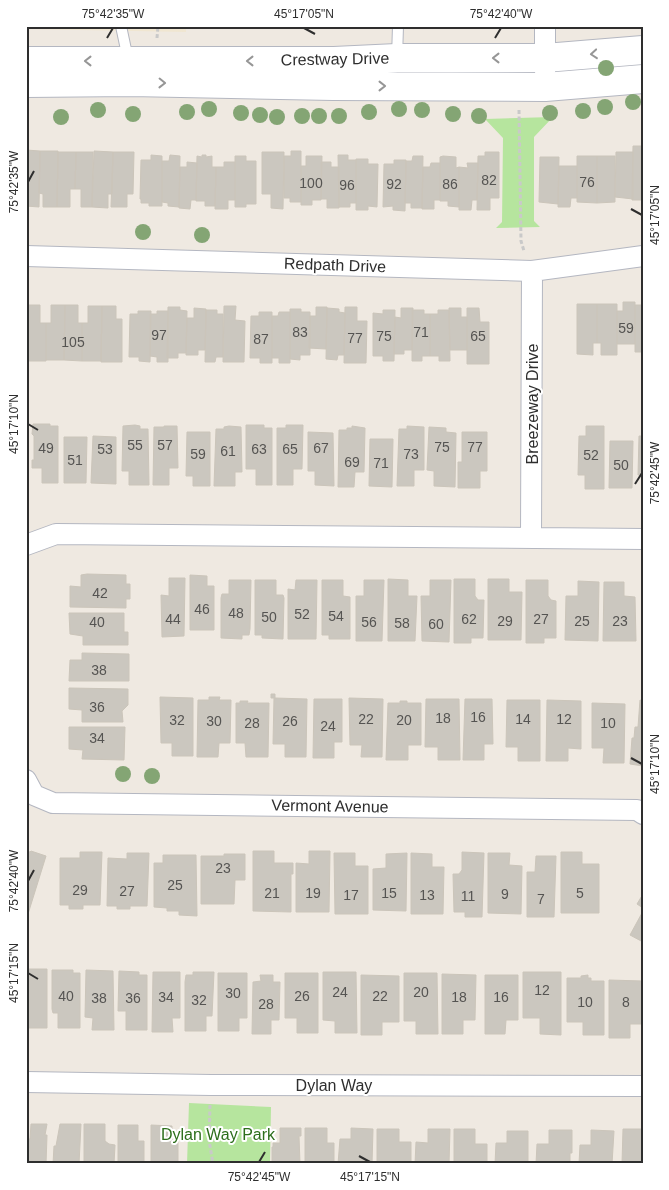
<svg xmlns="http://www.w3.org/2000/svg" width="669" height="1190" viewBox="0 0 669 1190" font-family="Helvetica,sans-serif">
  <rect width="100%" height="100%" fill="#efe9e1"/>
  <path fill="#f0e6d1" d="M 26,26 L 186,26 L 186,32 L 26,29 Z"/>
  <path fill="#b6e59e" d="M 553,117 L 534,137 L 534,221 L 540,227 L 496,228 L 502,222 L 503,138 L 485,119 Z
    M 189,1103 L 271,1107 L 270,1164 L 187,1164 Z"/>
  <path fill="#cbc7bf" stroke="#cbc5ba" d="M 633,146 L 643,146 L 643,200 L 632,200 Z
    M 26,150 L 40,151 L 39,207 L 26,206 Z
    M 40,151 L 58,151 L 57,207 L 43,207 L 43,194 L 39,193 Z
    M 94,151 L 113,152 L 112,194 L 108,194 L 108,208 L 92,207 Z
    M 291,151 L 301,151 L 301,202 L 290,202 L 290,198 L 284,198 L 284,156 L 291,156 Z
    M 58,152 L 76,152 L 75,189 L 70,189 L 70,207 L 57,207 Z
    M 76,152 L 93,152 L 92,207 L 81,207 L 81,189 L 75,189 Z
    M 113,152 L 134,152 L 133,194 L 127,194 L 127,207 L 111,207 Z
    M 262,152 L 284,152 L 283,209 L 271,208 L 271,194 L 262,194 Z
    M 485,152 L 499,152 L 499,198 L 490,198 L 490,210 L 477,210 L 478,156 L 485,156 Z
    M 616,152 L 633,152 L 633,199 L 615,197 Z
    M 151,155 L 162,156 L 162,206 L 149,206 L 149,203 L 141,203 L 141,199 L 140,199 L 141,160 L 151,160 Z
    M 170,155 L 180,156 L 179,207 L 168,206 L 168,203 L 162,202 L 162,161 L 169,161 Z
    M 202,155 L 206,155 L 206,157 L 212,156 L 212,167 L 216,167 L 215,206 L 205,206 L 205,201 L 196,201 L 197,156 L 202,157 Z
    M 338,155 L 348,155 L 348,160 L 356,160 L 356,203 L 350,203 L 350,207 L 339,207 Z
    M 235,156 L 246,156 L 246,161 L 256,161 L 256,204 L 246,204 L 246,207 L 235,207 Z
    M 306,156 L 322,156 L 321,200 L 312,200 L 312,205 L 301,205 L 301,166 L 306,166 Z
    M 413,156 L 423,156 L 422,208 L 411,208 L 411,203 L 405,203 L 406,161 L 412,161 Z
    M 443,156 L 456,157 L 456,168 L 459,167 L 459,207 L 448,206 L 448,201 L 440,201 L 440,157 Z
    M 577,156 L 597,156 L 597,203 L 577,202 Z
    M 597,156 L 615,156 L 615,202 L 597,203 Z
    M 540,157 L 559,157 L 558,204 L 539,202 Z
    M 356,159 L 368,159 L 368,164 L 378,164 L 377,207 L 368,206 L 368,210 L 356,210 Z
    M 394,160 L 406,160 L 405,211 L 393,210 L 393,206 L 383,207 L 384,164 L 394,164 Z
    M 187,162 L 197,163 L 196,200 L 191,200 L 190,209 L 179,208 L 180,167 L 187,167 Z
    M 224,162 L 235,162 L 235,200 L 228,200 L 228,209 L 215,209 L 216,167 L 224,167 Z
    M 321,162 L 331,162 L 331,167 L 339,167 L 339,208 L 327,208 L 327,199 L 321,199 Z
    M 431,163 L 440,163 L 440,200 L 434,200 L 434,209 L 422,209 L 423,167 L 430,167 Z
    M 467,163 L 478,163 L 477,200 L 472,200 L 471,210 L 459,210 L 459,167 L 468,168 Z
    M 559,166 L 577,166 L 577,198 L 571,198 L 570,207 L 558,207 Z
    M 623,302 L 635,302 L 635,344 L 617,344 L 617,311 L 623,311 Z
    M 577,304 L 597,304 L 597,343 L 593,343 L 593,355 L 577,354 Z
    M 597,304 L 617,304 L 617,355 L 601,355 L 601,343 L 597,343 Z
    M 26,305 L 27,305 L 27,361 L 26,361 Z
    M 27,305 L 40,305 L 40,323 L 46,323 L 46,361 L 27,361 Z
    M 51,305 L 65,305 L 64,360 L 46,360 L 46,323 L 51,323 Z
    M 65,305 L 78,305 L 78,323 L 82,323 L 82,361 L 64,360 Z
    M 635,305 L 643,305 L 643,352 L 635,352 Z
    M 88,306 L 102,306 L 101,361 L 82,361 L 82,323 L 88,323 Z
    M 102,306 L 116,306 L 116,319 L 122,319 L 122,362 L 101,362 Z
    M 224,306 L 236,306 L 235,320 L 245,321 L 244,362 L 223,362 Z
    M 168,307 L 180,307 L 180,310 L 187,311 L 186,353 L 178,353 L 178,358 L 167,358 Z
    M 316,307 L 327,307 L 326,349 L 309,348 L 310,316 L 316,316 Z
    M 345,307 L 357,307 L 357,321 L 367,321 L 366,363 L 344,363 Z
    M 194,308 L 206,309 L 205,350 L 198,350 L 198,355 L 186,355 L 187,318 L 194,318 Z
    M 327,308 L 339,309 L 339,312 L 345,313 L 344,355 L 338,355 L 337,360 L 326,359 Z
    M 401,308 L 413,308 L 412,350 L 404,350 L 404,354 L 394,354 L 395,317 L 401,318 Z
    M 449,308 L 461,308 L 461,317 L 467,317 L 467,350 L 450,350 Z
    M 467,308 L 479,308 L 480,322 L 489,322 L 489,364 L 467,364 Z
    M 290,309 L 301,309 L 301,312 L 310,312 L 310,355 L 300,355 L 300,360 L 290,359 Z
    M 206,310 L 217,310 L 217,314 L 223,314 L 223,357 L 216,357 L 215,362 L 205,362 Z
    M 383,310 L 395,310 L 394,361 L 383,361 L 383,356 L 373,356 L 373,313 L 383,314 Z
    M 412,310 L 424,310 L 424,314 L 430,314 L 430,356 L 422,356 L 422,361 L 412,361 Z
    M 438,310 L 449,310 L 450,361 L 439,361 L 439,356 L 430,356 L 430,314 L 438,314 Z
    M 138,311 L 151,311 L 150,362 L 139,361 L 139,357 L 129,357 L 130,314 L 138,314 Z
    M 157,311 L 168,311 L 168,362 L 157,362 L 157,357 L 150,356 L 150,314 L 157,314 Z
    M 259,312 L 272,312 L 272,363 L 260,363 L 260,358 L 250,358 L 251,316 L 259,316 Z
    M 279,312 L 290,312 L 290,363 L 279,363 L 279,358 L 272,358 L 272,316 L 278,316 Z
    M 33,424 L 50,424 L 50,426 L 58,426 L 58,483 L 42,483 L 42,468 L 32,468 L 32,460 L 34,460 L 34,436 L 32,434 Z
    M 135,425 L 140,426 L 140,429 L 148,429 L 149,485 L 129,485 L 129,471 L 122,471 L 123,426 Z
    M 246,425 L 264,425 L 264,428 L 272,428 L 272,485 L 256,485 L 256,469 L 246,469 Z
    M 286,425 L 303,425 L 302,469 L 293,469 L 293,485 L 277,485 L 277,428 L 286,428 Z
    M 164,426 L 177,426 L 178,468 L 169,468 L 169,485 L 153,485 L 154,427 L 164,427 Z
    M 229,426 L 241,427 L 242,472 L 235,472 L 235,486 L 214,486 L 216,429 L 224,429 L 224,427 Z
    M 352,426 L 365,428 L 364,472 L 355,472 L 354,487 L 338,487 L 339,430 L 347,430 L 347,428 L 352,428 Z
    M 407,426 L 424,427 L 424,470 L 414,470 L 414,486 L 397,486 L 399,429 L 407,429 Z
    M 586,426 L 604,426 L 604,489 L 585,489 L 585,475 L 578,475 L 579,436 L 586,436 Z
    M 429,427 L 446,428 L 446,432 L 456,433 L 455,487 L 434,486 L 434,471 L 427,470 Z
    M 187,432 L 210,432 L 210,486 L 193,486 L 193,476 L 186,476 Z
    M 308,432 L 333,433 L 334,486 L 315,485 L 315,471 L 308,471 Z
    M 462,432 L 487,432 L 487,471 L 480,471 L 480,488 L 458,488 L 458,462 L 462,462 Z
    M 93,436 L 116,437 L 116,484 L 91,483 Z
    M 639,436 L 643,436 L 643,475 L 638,475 Z
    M 64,437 L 87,437 L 86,483 L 64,483 Z
    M 370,439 L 393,439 L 392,487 L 369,486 Z
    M 610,441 L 633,441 L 632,488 L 609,488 Z
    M 87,574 L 126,575 L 126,584 L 130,584 L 130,599 L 126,599 L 126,608 L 70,607 L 70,586 L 81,587 L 81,575 Z
    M 190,575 L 207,576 L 207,586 L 214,586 L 214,630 L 190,630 Z
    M 169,578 L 185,578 L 184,636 L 162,637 L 161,595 L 169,596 Z
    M 388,579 L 408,580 L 408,596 L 417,596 L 415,641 L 388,641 Z
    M 454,579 L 475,579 L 475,596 L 478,600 L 484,600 L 483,638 L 471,638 L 471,643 L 454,643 Z
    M 488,579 L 509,579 L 509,592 L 522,592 L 521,640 L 488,640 Z
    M 229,580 L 251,580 L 250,629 L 249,635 L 242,635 L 242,639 L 221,638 L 221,598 L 222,594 L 229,594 Z
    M 255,580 L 276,580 L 276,595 L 283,595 L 284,598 L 283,639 L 262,638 L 262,635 L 255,635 Z
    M 296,580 L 317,580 L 316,639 L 288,639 L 288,589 L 295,590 Z
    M 322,580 L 343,580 L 343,596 L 350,597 L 350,639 L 329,639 L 329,635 L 322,635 Z
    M 364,580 L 384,580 L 382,641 L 356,641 L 356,596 L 364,596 Z
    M 430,580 L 451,580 L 449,642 L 422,641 L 421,596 L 430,596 Z
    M 526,580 L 548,580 L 548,596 L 551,600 L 556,601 L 556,638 L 544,638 L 544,643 L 526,643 Z
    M 578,581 L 599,582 L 598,641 L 565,640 L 566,596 L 578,596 Z
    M 604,582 L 624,582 L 624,596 L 635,597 L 636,641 L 603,641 Z
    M 69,613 L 124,613 L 124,632 L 128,632 L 128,645 L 83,645 L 83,636 L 70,634 Z
    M 82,653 L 129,654 L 129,681 L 69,681 L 70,660 L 82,660 Z
    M 69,688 L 128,689 L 128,705 L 122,711 L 123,722 L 82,722 L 82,710 L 69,709 Z
    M 271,694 L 275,694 L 275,698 L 307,699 L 306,757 L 285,757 L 285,744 L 273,744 L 274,698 L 271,698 Z
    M 160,697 L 193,698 L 193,756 L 172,756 L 172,743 L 161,743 Z
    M 209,697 L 220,697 L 219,700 L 231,700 L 230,743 L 219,743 L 218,757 L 197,757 L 198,700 L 209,700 Z
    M 349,698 L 383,699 L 382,757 L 361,757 L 362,745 L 350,745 Z
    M 314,699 L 342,699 L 342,742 L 334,742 L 334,758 L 313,758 Z
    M 426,699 L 459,699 L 460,760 L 438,760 L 438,747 L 425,747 Z
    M 465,699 L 492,699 L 493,744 L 484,744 L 484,760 L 463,760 Z
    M 507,700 L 540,700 L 540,761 L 518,761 L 518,747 L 506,747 Z
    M 547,700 L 581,701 L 581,749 L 568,748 L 568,761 L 546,761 Z
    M 640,700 L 643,701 L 643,766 L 630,764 L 632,738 L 634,738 L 635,727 L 638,727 Z
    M 240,701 L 248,701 L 247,703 L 269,703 L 268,757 L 246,757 L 245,743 L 236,743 L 236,703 L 240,703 Z
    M 400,701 L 407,701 L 407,703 L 421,703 L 421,745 L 408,745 L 408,760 L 386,760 L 388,703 L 400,703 Z
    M 592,703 L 625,704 L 624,763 L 603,763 L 604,748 L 592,748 Z
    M 69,727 L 125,727 L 124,760 L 82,759 L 83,750 L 69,749 Z
    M 26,851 L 30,852 L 31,851 L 46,856 L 28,914 L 26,914 Z
    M 253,851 L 274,851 L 274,863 L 293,863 L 293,874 L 291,874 L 291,912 L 253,911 Z
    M 309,851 L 330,851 L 329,912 L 296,912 L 296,863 L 309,864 Z
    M 80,852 L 102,852 L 100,905 L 83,905 L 83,909 L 69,909 L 69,905 L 60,905 L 60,858 L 80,858 Z
    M 462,852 L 484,853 L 482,917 L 465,917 L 465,912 L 454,912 L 453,874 L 459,874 L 462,870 Z
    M 561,852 L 582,852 L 582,864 L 599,864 L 599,913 L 561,913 Z
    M 127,853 L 149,853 L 147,906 L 130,906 L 130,909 L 117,909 L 117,906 L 107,906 L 108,858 L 127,859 Z
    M 334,853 L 355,853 L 355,866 L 368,866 L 368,914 L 335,914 Z
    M 407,853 L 406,911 L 373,910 L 373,869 L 386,868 L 386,854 Z
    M 411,853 L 432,854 L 432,867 L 444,867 L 443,914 L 411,914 Z
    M 488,853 L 510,853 L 509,865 L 522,866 L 521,914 L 488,913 Z
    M 224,854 L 245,854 L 245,880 L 235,880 L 234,904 L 201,904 L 201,856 L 224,856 Z
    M 163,855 L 196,855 L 197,916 L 179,915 L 179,911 L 167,911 L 167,908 L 154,907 L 154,863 L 163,863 Z
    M 536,856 L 556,856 L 554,917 L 527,917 L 527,872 L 535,872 Z
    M 643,894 L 643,908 L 637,904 Z
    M 642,913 L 643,913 L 643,942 L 630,935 Z
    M 26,969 L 47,969 L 47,1028 L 26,1028 Z
    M 52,970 L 73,970 L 73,973 L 80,973 L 80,1028 L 58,1028 L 58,1013 L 53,1013 L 52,1009 Z
    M 86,970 L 113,971 L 114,1030 L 92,1030 L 93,1018 L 85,1017 Z
    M 119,971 L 139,972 L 139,975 L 147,975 L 147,1030 L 126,1030 L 126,1011 L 118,1011 Z
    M 153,972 L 180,972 L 180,1018 L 172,1018 L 173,1032 L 152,1032 Z
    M 193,972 L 214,972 L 212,1016 L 206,1016 L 206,1031 L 185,1031 L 185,982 L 186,975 L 193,975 Z
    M 323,972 L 356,972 L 357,1033 L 335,1033 L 335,1021 L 323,1020 Z
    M 523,972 L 561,972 L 561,1035 L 540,1034 L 540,1018 L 523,1018 Z
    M 218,973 L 247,973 L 247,1018 L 239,1018 L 239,1031 L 218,1031 Z
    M 285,973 L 318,973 L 318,1033 L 297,1033 L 297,1018 L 285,1018 Z
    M 404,973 L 437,973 L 438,1034 L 416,1034 L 416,1021 L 404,1021 Z
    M 442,974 L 476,975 L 475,1020 L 463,1020 L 463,1034 L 442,1034 Z
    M 260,975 L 273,975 L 273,982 L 280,982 L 279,1020 L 271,1020 L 271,1034 L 252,1034 L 253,982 L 261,981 Z
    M 361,975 L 399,976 L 399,1022 L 382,1022 L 382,1035 L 361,1035 Z
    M 485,975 L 518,975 L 518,1020 L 506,1020 L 505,1034 L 485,1034 Z
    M 588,975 L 588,978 L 591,978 L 591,981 L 604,981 L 604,1035 L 583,1035 L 583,1022 L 567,1022 L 567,978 L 581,978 L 581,976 Z
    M 609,980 L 642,981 L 642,1024 L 630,1024 L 630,1038 L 609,1038 Z
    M 31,1124 L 47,1124 L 45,1135 L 47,1135 L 46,1164 L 26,1164 L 26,1139 L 30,1139 Z
    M 60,1124 L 81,1124 L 79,1164 L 53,1164 L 54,1146 L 56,1146 Z
    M 84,1124 L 105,1124 L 105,1141 L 109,1144 L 115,1145 L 114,1164 L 84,1164 Z
    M 118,1125 L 138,1125 L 138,1141 L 144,1141 L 144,1164 L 118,1164 Z
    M 151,1125 L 172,1126 L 172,1141 L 178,1141 L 178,1164 L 151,1164 Z
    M 280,1128 L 301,1128 L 301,1136 L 299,1136 L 300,1164 L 272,1164 L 272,1147 L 273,1147 L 273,1143 L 280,1143 Z
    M 305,1128 L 327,1128 L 327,1143 L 334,1143 L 334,1164 L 305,1164 Z
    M 351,1128 L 373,1129 L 372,1164 L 338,1164 L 340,1139 L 351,1139 Z
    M 377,1129 L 399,1129 L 399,1142 L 411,1142 L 411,1164 L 377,1164 Z
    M 428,1129 L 450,1129 L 449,1164 L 415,1164 L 416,1142 L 428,1143 Z
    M 454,1129 L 475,1129 L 475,1144 L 487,1144 L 487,1164 L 454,1164 Z
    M 623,1129 L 643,1129 L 643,1164 L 622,1164 Z
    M 549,1130 L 572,1130 L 572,1153 L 570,1153 L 570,1164 L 536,1164 L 537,1144 L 549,1144 Z
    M 591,1130 L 614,1131 L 612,1164 L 579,1164 L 580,1145 L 591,1145 Z
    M 507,1131 L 528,1131 L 528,1164 L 495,1164 L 496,1143 L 507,1143 Z"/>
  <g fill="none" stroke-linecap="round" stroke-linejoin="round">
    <g stroke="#b4b7c1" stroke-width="12">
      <path id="lane" d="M 121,26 L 128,59
        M 397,58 L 398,26"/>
    </g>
    <g stroke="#b4b7c1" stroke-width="22">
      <path id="street" d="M 545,26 L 545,72
        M 26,256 L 532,271 L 643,256
        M 531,538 L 532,271
        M 26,545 L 56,534 L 643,539
        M 26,780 L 34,795 L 53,803 L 637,810 L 643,814
        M 26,1082 L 211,1085 L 643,1086"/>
    </g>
    <g stroke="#b4b7c1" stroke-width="30">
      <path id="secondary" d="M 26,61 L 334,61 L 397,58 L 545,58 L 643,50
        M 26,83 L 131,82 L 333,86 L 545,87 L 643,79"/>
    </g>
    <path stroke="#c9c9c9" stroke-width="3" stroke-dasharray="4 2.5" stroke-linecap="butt" d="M 157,38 L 158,26
      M 519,110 L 521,241 L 524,251
      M 210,1105 L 209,1140 L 213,1164"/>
    <use href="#lane" stroke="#fff" stroke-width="10"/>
    <use href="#street" stroke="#fff" stroke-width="20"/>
    <use href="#secondary" stroke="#fff" stroke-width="28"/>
  </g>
  <g fill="#84a574">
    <circle cx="606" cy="68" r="8"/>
    <circle cx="633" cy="102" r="8"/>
    <circle cx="605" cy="107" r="8"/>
    <circle cx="209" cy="109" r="8"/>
    <circle cx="399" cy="109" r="8"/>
    <circle cx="98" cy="110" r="8"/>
    <circle cx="422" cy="110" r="8"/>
    <circle cx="583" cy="111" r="8"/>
    <circle cx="187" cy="112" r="8"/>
    <circle cx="369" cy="112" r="8"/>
    <circle cx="241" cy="113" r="8"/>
    <circle cx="550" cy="113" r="8"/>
    <circle cx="133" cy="114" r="8"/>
    <circle cx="453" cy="114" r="8"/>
    <circle cx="260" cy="115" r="8"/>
    <circle cx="302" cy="116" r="8"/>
    <circle cx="319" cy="116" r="8"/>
    <circle cx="339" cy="116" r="8"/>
    <circle cx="479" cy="116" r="8"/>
    <circle cx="61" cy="117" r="8"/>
    <circle cx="277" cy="117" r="8"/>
    <circle cx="143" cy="232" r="8"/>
    <circle cx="202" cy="235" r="8"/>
    <circle cx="123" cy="774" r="8"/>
    <circle cx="152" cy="776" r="8"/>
  </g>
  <defs><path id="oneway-chevron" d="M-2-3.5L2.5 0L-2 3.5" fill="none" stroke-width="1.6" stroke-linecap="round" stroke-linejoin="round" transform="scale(1.25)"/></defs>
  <g stroke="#969696">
    <use href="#oneway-chevron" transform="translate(594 54) rotate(175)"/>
    <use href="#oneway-chevron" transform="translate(496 58) rotate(180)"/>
    <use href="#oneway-chevron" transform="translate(88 61) rotate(-180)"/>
    <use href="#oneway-chevron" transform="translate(250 61) rotate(180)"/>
    <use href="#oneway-chevron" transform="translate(162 83) rotate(1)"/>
    <use href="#oneway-chevron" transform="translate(382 86)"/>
  </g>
  <path fill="none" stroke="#2e2e2e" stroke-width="2" d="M 304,28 L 315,34M 107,38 L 113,28M 495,38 L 501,28M 28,182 L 34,171M 631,209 L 642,215M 28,424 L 38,430M 635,484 L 642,473M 631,758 L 642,764M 28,881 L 34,870M 28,973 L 38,979M 359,1156 L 370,1162M 259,1162 L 265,1152"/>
  <g text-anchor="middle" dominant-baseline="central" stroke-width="4" stroke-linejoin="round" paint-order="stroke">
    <g font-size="14" fill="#555452">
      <text x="489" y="180">82</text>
      <text x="587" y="182">76</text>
      <text x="311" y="183">100</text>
      <text x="394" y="184">92</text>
      <text x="450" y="184">86</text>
      <text x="347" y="185">96</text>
      <text x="626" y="328">59</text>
      <text x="300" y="332">83</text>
      <text x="421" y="332">71</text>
      <text x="159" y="335">97</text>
      <text x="384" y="336">75</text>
      <text x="478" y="336">65</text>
      <text x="355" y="338">77</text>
      <text x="261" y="339">87</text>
      <text x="73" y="342">105</text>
      <text x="135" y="445">55</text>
      <text x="165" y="445">57</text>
      <text x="442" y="447">75</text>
      <text x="475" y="447">77</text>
      <text x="46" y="448">49</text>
      <text x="321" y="448">67</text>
      <text x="105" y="449">53</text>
      <text x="259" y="449">63</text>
      <text x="290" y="449">65</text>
      <text x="228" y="451">61</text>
      <text x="198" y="454">59</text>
      <text x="411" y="454">73</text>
      <text x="591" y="455">52</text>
      <text x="75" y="460">51</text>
      <text x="352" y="462">69</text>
      <text x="381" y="463">71</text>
      <text x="621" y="465">50</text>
      <text x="100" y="593">42</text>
      <text x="202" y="609">46</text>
      <text x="236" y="613">48</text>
      <text x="302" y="614">52</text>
      <text x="336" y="616">54</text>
      <text x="269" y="617">50</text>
      <text x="173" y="619">44</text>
      <text x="469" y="619">62</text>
      <text x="541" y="619">27</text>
      <text x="505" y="621">29</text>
      <text x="582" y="621">25</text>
      <text x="620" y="621">23</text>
      <text x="97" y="622">40</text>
      <text x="369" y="622">56</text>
      <text x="402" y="623">58</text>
      <text x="436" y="624">60</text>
      <text x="99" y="670">38</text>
      <text x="97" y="707">36</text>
      <text x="478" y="717">16</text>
      <text x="443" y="718">18</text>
      <text x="366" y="719">22</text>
      <text x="523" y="719">14</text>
      <text x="564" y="719">12</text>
      <text x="177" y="720">32</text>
      <text x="404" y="720">20</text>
      <text x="214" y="721">30</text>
      <text x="290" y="721">26</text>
      <text x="252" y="723">28</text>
      <text x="608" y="723">10</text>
      <text x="328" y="726">24</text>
      <text x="97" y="738">34</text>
      <text x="223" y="868">23</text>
      <text x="175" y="885">25</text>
      <text x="80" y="890">29</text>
      <text x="127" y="891">27</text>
      <text x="272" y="893">21</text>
      <text x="313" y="893">19</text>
      <text x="389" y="893">15</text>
      <text x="580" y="893">5</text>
      <text x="505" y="894">9</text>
      <text x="351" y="895">17</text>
      <text x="427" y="895">13</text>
      <text x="468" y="896">11</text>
      <text x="541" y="899">7</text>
      <text x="542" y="990">12</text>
      <text x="340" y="992">24</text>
      <text x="421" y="992">20</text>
      <text x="233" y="993">30</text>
      <text x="66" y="996">40</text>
      <text x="302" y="996">26</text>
      <text x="380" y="996">22</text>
      <text x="166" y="997">34</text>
      <text x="459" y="997">18</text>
      <text x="501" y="997">16</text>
      <text x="99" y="998">38</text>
      <text x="133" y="998">36</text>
      <text x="199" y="1000">32</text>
      <text x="585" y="1002">10</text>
      <text x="626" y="1002">8</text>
      <text x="266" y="1004">28</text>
    </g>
    <g font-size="16" fill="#2e2e2e" stroke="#fff">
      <text transform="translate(335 59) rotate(-1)">Crestway Drive</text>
      <text transform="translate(335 265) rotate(2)">Redpath Drive</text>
      <text transform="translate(532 404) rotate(-90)">Breezeway Drive</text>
      <text transform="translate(330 806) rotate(1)">Vermont Avenue</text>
      <text x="334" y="1085">Dylan Way</text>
    </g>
    <g font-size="16" fill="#2c6e1b" stroke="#fff">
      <text x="218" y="1134">Dylan Way Park</text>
    </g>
  </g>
  <rect width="669" height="1190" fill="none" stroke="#ffffff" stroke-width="55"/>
  <rect x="28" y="28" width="614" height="1134" fill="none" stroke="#2e2e2e" stroke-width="2"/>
  <g font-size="12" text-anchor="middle" fill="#2e2e2e">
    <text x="113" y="18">75°42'35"W</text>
    <text x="304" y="18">45°17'05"N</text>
    <text x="501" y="18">75°42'40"W</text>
    <text transform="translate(14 182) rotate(-90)" y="4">75°42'35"W</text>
    <text transform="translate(655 215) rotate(-90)" y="4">45°17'05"N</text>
    <text transform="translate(14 424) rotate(-90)" y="4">45°17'10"N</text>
    <text transform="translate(655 473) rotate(-90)" y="4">75°42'45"W</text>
    <text transform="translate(655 764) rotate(-90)" y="4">45°17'10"N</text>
    <text transform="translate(14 881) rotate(-90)" y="4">75°42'40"W</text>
    <text transform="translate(14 973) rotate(-90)" y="4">45°17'15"N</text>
    <text x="259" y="1181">75°42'45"W</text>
    <text x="370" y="1181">45°17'15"N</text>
  </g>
</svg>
